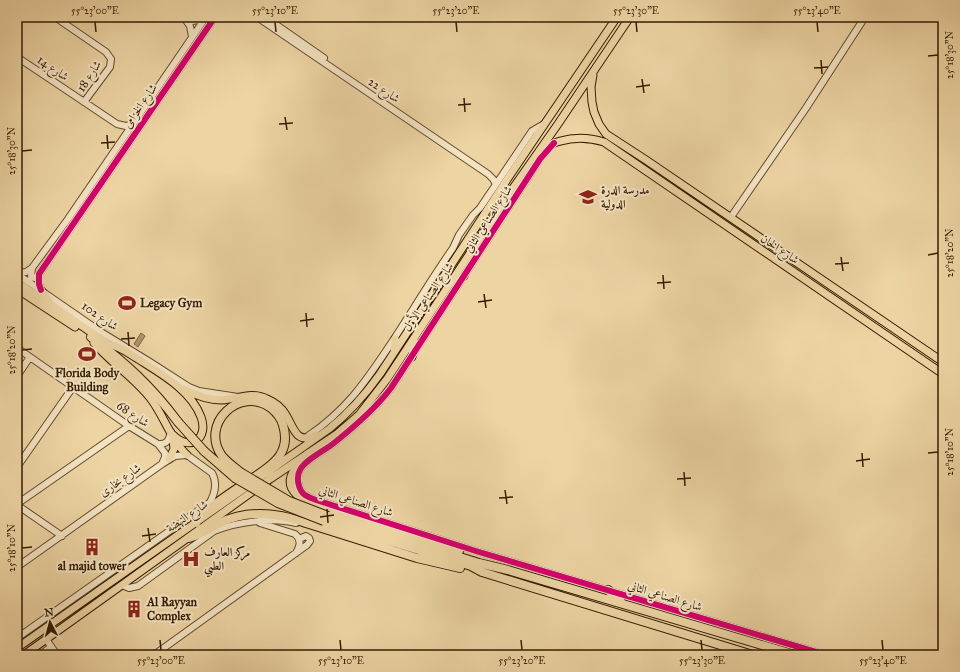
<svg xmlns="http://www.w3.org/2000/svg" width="960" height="672" viewBox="0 0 960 672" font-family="'IM FELL Great Primer',Amiri,serif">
  <rect width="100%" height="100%" fill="#edd4a3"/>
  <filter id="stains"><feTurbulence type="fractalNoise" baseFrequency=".005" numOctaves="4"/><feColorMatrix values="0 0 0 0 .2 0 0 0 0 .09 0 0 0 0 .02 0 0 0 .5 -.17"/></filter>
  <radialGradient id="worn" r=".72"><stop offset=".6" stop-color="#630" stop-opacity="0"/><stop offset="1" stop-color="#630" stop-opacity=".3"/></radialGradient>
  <path fill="#ae966c" stroke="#7d6641" d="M 141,333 L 145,336 L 138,347 L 134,344 Z"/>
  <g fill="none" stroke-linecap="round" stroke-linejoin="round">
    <g stroke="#624b2a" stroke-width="8">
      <path id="minor" d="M 55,17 L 106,52 L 111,59 L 110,67 L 84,102
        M 182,17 L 192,21 L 205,19
        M 257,17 L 488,174 L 493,179 L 496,184
        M 265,17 L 324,58
        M 185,19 L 190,26 L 192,37
        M 17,57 L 117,124 L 126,126 L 132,124
        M 552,145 L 540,159 L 391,388 C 376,408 354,427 334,443 C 324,451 305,460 300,470 C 296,477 298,490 305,495 C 308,497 313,499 316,500 L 479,552 L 826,655
        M 731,217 L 806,108 L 865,17
        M 32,268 L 31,277 L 35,278 L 39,274
        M 17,273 L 26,272 L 32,268 L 68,219 L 206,17
        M 17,274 L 101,332 L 150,362 L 189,387 L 199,391 L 238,397
        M 41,290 L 39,284 L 39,274 L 215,17
        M 17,348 L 129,426 L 158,444 L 165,453 L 165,457 L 162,464
        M 17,376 L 30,357
        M 308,436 C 345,411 364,384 388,348 C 410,315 430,281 453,248 L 459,235 L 473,215 L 480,208 L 532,131 L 544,124
        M 158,444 C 167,445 169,440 171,432
        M 17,467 L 73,387
        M 17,504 L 129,426
        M 17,505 L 62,536
        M 260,523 L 295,534 C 302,540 300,546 296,553
        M 17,567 L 162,464 L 175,456 L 187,455 L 212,473 C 218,484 215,494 209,504
        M 122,585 L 129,588 L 138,586 L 214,531 C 237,522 272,517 296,523
        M 17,638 L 212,501
        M 46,639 L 57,655
        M 40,655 L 51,647
        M 154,655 L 307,545 L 310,541 L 309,538 L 306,536 L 299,539
        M 316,655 L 317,654"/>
    </g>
    <g stroke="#341d01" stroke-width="9">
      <path id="major" d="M 593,75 L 591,87 L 592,102 L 594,112 L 599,124 L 606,134 L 646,160 L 943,362
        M 540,150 C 560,138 582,135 604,142 L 943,374
        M 17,282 L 110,345 C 120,346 129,354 138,359 C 160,373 191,390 201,417 C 209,439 190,452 173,435
        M 452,283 L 464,276
        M 17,289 L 75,327
        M 41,290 L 49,301
        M 94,343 C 111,363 134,377 151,399 C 164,416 171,440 187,455
        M 394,352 L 395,339
        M 412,357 L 414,339
        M 183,389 C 195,395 208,400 222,400 C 237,399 252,391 267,399 C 274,402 282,408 286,415 C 294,428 296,445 316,435
        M 169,459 L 174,449 L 173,440
        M 17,648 L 329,429 C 349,413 365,395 380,374 L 510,175 L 617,17
        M 24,655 L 270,479 L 337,434 L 359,415 L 387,379 L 511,191 L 558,124 L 630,17"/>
    </g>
    <g stroke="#341d01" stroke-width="10">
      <path id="highway" d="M 91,337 C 126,363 152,387 178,422
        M 204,451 L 235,478
        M 308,454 C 304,459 298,464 294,471 C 282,492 306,501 321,507 L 459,551
        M 328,516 L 479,563 L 508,570 L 796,655
        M 324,521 L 471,566 L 482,572 L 753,655
        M 196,523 L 196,519 L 200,515 C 216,503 233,491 250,480 C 260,473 274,465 280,455 C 286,446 286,435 283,425 C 281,418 277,413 271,408 C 240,385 199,424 222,456 C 227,462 234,467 240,472
        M 189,538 C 200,535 210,528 220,523 C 242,512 266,512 290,518 L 417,558 L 460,568
        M 608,590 L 621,602"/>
    </g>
    <use href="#minor" stroke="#f3e3c3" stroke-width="6"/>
    <use href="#major" stroke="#edd4a3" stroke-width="7"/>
    <use href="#highway" stroke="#edd4a3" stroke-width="8"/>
    <g stroke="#341d01" stroke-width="10" stroke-linecap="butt">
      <path id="highway-bridge" d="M 178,422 L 204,451
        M 240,472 L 289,501 L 328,516
        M 235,478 L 278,503 L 324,521"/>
    </g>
    <use href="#highway-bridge" stroke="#edd4a3" stroke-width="8"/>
    <g stroke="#f3e3c3" stroke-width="8">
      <path id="cycleway" d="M 554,143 L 540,159 L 391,388 C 376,408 354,427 334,443 C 324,451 305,460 300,470 C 296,477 298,490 305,495 C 308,497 313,499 316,500 L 479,552 L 826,655
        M 41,290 L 39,284 L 39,274 L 215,17"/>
    </g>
    <use href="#cycleway" stroke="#d6006c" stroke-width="6"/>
  </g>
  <path fill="none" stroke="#341d01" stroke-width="1.5" d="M 95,22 L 96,32M 275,22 L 276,32M 456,22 L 457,32M 636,22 L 637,32M 817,22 L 818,32M 928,56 L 938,55M 821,60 L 822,74M 814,68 L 828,67M 642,79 L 644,93M 636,87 L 650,85M 464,98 L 465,112M 458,105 L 471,104M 285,117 L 287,130M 279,124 L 293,123M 107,135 L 108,149M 101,143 L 115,142M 22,151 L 32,150M 928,255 L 938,253M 841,257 L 843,271M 835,264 L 849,263M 663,275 L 664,289M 657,283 L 671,282M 484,294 L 486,308M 478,302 L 492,300M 306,313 L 307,327M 300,321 L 314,319M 128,332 L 129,346M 121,339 L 135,338M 22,350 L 32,349M 862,453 L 863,467M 928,453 L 938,452M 856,461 L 870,459M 684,472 L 685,486M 677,479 L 691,478M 505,490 L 507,504M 499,498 L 513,497M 327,509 L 328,523M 320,517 L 334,515M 148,528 L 150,542M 142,536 L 156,534M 22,548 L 32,547M 160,640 L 161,650M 340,640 L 341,650M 521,640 L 522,650M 701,640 L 702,650M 882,640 L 883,650"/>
  <defs>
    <g id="school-bare" transform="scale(1.38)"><path d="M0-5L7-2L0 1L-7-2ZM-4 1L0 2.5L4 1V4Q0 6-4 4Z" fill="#8f2418" stroke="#f3e3c3" stroke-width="2.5" paint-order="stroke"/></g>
    <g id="stadium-bare" transform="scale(1.38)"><path d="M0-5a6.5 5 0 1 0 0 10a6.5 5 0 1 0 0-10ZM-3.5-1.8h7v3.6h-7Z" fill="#8f2418" stroke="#f3e3c3" stroke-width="2.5" paint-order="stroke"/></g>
    <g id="building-bare" transform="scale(1.38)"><path d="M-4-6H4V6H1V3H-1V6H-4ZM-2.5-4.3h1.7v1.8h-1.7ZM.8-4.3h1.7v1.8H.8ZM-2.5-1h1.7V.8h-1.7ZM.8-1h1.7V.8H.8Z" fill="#8f2418" stroke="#f3e3c3" stroke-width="2.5" paint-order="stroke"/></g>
    <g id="hospital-bare" transform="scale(1.38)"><path d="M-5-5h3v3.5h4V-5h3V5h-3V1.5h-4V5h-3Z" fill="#8f2418" stroke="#f3e3c3" stroke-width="2.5" paint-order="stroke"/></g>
  </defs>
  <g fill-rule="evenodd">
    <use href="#school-bare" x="588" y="197"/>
    <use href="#stadium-bare" x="127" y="303"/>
    <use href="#stadium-bare" x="87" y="354"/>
    <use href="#building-bare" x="92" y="547"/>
    <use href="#hospital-bare" x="191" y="559"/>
    <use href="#building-bare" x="134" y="609"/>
  </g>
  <g text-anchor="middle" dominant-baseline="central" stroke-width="4" stroke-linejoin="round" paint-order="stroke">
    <g font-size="12" fill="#341d01" stroke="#f3e3c3">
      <text transform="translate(53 68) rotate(34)">شارع 14</text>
      <text transform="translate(89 76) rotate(-57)">شارع 18</text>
      <text transform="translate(384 90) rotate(34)">شارع 22</text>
      <text transform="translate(140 106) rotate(-56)">شارع الخزامى</text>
      <text transform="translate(488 219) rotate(-57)">شارع الصناعي الثاني</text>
      <text transform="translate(780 249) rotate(34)">شارع الخان</text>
      <text transform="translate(428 297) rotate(-56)">شارع الصناعي الأول</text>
      <text transform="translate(100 316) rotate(34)">شارع 102</text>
      <text transform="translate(133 414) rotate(34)">شارع 68</text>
      <text transform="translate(120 480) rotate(-35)">شارع بخارى</text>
      <text transform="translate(356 501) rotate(18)">شارع الصناعي الثاني</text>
      <text transform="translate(187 516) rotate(-34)">شارع النهضة</text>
      <text transform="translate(665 596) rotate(17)">شارع الصناعي الثاني</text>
    </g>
    <g font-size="12" font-weight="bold" fill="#341d01" stroke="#f3e3c3" text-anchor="start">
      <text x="601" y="190">مدرسة الدرة<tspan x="601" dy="14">الدولية</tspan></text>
      <text x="140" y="303">Legacy Gym</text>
      <text x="87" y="373" text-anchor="middle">Florida Body<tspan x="87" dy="14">Building</tspan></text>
      <text x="204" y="552">مركز العارف<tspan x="204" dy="14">الطبي</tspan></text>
      <text x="92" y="566" text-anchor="middle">al majid tower</text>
      <text x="147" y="602">Al Rayyan<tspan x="147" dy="14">Complex</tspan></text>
    </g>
  </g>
  <rect width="960" height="672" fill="none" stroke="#edd4a3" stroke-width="44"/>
  <g transform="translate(50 622) rotate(354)" stroke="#f3e3c3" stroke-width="3" paint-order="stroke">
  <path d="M0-3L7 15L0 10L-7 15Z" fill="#341d01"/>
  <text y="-6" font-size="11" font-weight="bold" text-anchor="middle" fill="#341d01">N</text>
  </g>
  <rect x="22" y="22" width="916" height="628" fill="none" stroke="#341d01" stroke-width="1.5"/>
  <g font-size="10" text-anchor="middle" fill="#341d01">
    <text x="95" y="14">55°23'00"E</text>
    <text x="275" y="14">55°23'10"E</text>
    <text x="456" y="14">55°23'20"E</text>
    <text x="636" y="14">55°23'30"E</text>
    <text x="817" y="14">55°23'40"E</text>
    <text transform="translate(949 55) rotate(-90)" y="4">25°18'30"N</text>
    <text transform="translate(11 151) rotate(-90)" y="4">25°18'30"N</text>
    <text transform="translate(949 253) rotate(-90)" y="4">25°18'20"N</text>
    <text transform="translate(11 350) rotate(-90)" y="4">25°18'20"N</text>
    <text transform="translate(949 452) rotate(-90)" y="4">25°18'10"N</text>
    <text transform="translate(11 548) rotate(-90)" y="4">25°18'10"N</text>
    <text x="161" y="664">55°23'00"E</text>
    <text x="341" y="664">55°23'10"E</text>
    <text x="522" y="664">55°23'20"E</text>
    <text x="702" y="664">55°23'30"E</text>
    <text x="883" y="664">55°23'40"E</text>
  </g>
  <rect width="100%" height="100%" filter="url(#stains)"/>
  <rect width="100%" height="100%" fill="url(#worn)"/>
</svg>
